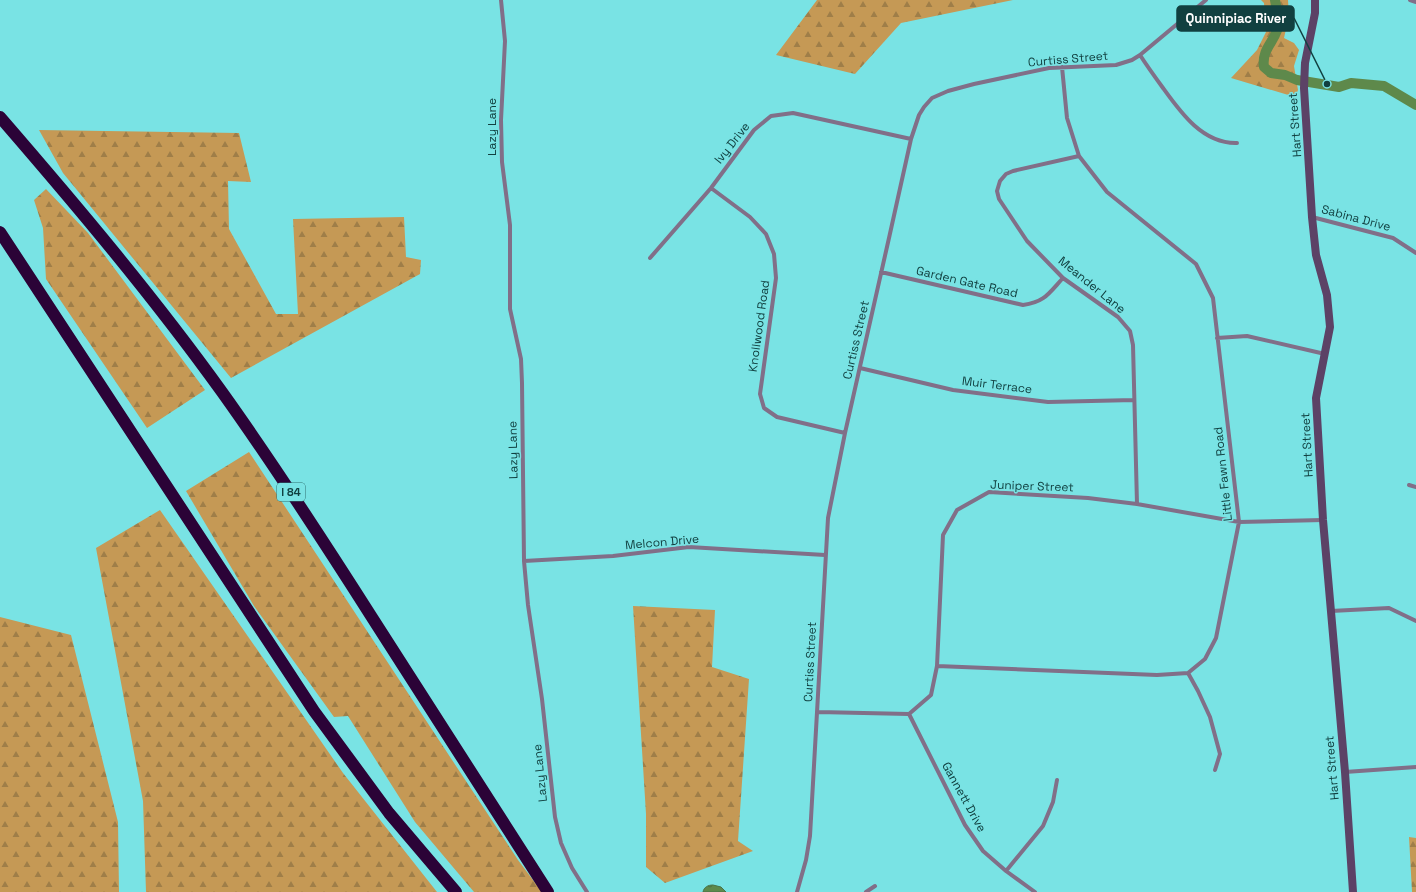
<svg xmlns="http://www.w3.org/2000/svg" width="1416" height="892" viewBox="0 0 1416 892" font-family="'Space Grotesk',sans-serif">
  <defs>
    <pattern id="forest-firs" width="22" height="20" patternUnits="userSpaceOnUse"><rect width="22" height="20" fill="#c59955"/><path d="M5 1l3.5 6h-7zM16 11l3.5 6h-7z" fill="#9f7e48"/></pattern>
    <pattern id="water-ripples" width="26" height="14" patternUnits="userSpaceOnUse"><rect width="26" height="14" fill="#5e894b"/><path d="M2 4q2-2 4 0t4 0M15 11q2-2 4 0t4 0" fill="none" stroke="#4c7140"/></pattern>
  </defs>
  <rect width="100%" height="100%" fill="#79e3e4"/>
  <path fill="url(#forest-firs)" d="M 817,0 L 1013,0 L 901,23 L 855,74 L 776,55 Z
    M 1261,0 L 1288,0 L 1289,16 L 1284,38 L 1294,43 L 1299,50 L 1294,66 L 1298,90 L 1295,97 L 1231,78 L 1257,50 L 1266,32 L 1264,3 Z
    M 39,130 L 239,133 L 251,182 L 228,181 L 229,229 L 276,314 L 298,314 L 293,219 L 404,217 L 406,257 L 421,260 L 420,274 L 231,378 L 63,173 Z
    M 46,189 L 88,233 L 205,390 L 147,428 L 46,279 L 43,228 L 34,200 Z
    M 249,452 L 518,860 L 542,892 L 474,892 L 415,822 L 348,716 L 334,717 L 254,606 L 186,491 Z
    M 160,510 L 343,773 L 437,892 L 146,892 L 143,801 L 96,548 Z
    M 633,606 L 715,610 L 712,667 L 749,679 L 738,841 L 753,851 L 665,883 L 646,867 L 646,814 Z
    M 0,617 L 71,635 L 118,822 L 119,892 L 0,892 Z
    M 1409,837 L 1416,838 L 1416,892 L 1412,892 Z"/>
  <path fill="url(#water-ripples)" stroke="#477348" d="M 713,885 L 721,887 L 726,892 L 703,892 C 704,887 708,885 713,885 Z"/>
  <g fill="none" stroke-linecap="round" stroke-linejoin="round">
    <path stroke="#5e894b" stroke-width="10" d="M 1275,0 C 1276,7 1279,16 1279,22 C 1278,40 1261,47 1264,67 L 1271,73 L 1285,75 L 1297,80 L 1339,87 L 1351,83 L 1384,86 L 1416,105"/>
    <path stroke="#816f88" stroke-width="4" d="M 501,0 L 505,41 L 501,120 L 502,162 L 510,225 L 510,309 L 521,359 L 522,383 L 524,561 L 528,605 L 542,699 L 555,817 L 561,843 L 572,868 L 587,892
      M 1410,0 L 1416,2
      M 1140,55 C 1147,66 1155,77 1163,88 C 1181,113 1203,144 1237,143
      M 1079,156 L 1013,171 L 1006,174 L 1000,181 L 997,191 L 999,199 L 1027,241 L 1063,278 L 1118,317 L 1130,331 L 1133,345 L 1137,504
      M 711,188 L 750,217 L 766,234 L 774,254 L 776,278 L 760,394 L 764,408 L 777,417 L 845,433
      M 1312,217 L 1393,238 L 1416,253
      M 650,258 L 711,188 L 754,130 L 771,116 L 793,113 L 911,139
      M 881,272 L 1023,305 C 1045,302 1049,293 1063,278
      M 1217,338 L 1247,336 L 1325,354
      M 860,368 L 953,390 L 1048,402 L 1134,400
      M 1409,485 L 1416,487
      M 524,561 L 613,556 L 689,547 L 825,555
      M 1331,611 L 1389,608 L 1416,621
      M 937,666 L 1157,675 L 1188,673 L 1205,659 L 1216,638 L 1239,522 L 1213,298 L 1196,264 L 1107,192 L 1079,156 L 1067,118 L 1062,67
      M 1188,673 L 1198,691 L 1210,717 L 1220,754 L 1215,770
      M 818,712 L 909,714 L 931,695 L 937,666 L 943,535 L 957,510 L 989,492 L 1088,498 L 1137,504 L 1239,522 L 1323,520
      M 909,714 L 965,825 L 983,851 L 1006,871 L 1035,892
      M 1345,772 L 1416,767
      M 1006,871 L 1043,826 L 1053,802 L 1057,780
      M 797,892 L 806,860 L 810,836 L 828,518 L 845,433 L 889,238 L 911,139 L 919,115 L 924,107 L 932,98 L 948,91 L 974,84 L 1049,68 L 1116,65 L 1132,60 L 1140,55 L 1206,0
      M 866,892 L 875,886"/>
    <path stroke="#5c4266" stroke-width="8" d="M 1315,0 L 1315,13 L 1305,63 L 1304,88 L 1312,217 L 1316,255 L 1327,295 L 1330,327 L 1316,398 L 1323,520 L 1345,772 L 1353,892"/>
    <path stroke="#2b0337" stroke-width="12" d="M 0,117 C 77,206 153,296 222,392 C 275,466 324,542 373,619 C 431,710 490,801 548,892
      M 0,232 L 314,711 L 389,813 L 456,892"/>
  </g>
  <g text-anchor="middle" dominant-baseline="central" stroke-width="3" stroke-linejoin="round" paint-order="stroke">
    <rect fill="#79e3e4" stroke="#307171" stroke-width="1" x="277" y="483" width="28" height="18" rx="3"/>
    <g font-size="11" font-weight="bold" fill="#114040">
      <text x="291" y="492">I 84</text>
    </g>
    <g font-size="12" fill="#114040" stroke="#79e3e4">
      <text transform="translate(1068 59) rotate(-5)">Curtiss Street</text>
      <text transform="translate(1295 125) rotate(-94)">Hart Street</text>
      <text transform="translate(492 127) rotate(-90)">Lazy Lane</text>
      <text transform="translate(732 143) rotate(-52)">Ivy Drive</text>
      <text transform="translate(1356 218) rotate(15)">Sabina Drive</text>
      <text transform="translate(967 282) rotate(13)">Garden Gate Road</text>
      <text transform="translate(1092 285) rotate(39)">Meander Lane</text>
      <text transform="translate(759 326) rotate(-82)">Knollwood Road</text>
      <text transform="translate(856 340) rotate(-77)">Curtiss Street</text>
      <text transform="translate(997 385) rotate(7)">Muir Terrace</text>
      <text transform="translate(1307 445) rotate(-93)">Hart Street</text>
      <text transform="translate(513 450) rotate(-91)">Lazy Lane</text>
      <text transform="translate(1223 474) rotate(-96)">Little Fawn Road</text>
      <text transform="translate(1032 486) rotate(2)">Juniper Street</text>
      <text transform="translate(662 542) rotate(-5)">Melcon Drive</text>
      <text transform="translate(810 662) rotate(-87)">Curtiss Street</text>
      <text transform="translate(1332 768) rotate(-95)">Hart Street</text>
      <text transform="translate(540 773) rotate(-96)">Lazy Lane</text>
      <text transform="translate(964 797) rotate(61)">Gannett Drive</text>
    </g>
  </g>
  <path fill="none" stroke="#114040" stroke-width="1.5" d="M1327 84L1294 18"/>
  <circle fill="#114040" stroke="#79e3e4" stroke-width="1.5" cx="1327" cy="84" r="4"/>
  <rect fill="#114040" stroke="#114040" stroke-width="1.5" x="1177" y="6" width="117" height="25" rx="4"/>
  <g font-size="13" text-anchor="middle" font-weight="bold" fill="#fff">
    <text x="1236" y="23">Quinnipiac River</text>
  </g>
</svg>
